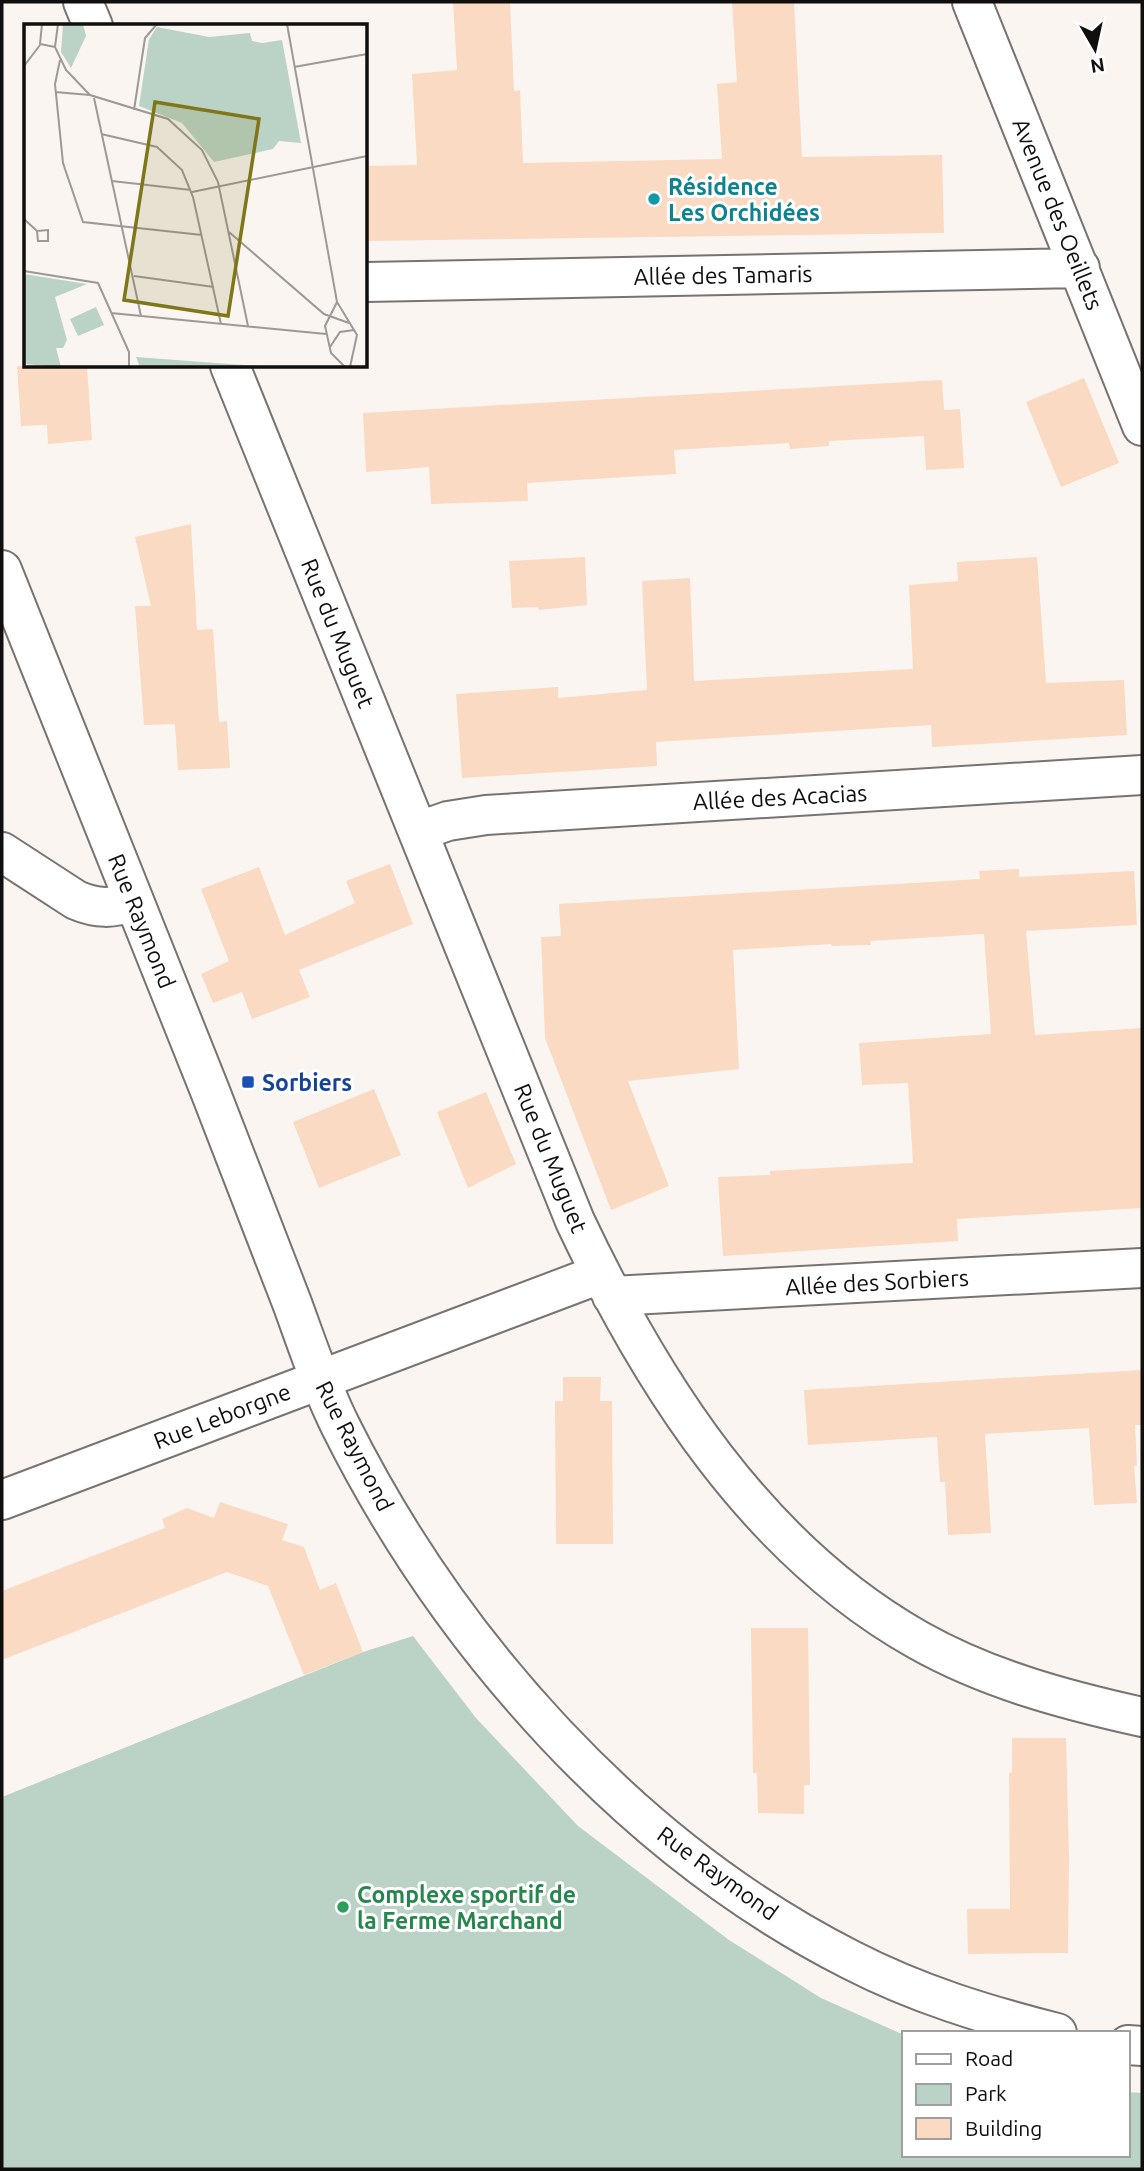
<svg xmlns="http://www.w3.org/2000/svg" width="1144" height="2171" viewBox="0 0 1144 2171" font-family="Ubuntu,sans-serif">
  <rect width="100%" height="100%" fill="#faf5f1"/>
  <path fill="#bad3c6" d="M 413,1636 L 476,1718 L 578,1826 L 729,1940 L 821,1998 L 904,2035 L 904,2155 L 1128,2155 L 1128,2092 L 1142,2093 L 1142,2169 L 2,2169 L 2,1797 L 363,1652 Z"/>
  <path fill="#fadac2" d="M 453,2 L 510,2 L 514,91 L 520,90 L 523,163 L 722,159 L 717,84 L 737,82 L 732,2 L 794,2 L 802,157 L 942,155 L 944,233 L 366,241 L 366,166 L 417,165 L 412,74 L 457,70 Z
    M 17,366 L 87,366 L 92,440 L 48,444 L 47,425 L 21,426 Z
    M 1084,378 L 1119,463 L 1061,487 L 1026,402 Z
    M 942,380 L 944,410 L 960,409 L 964,468 L 926,470 L 924,436 L 829,441 L 829,446 L 790,449 L 789,443 L 674,450 L 676,474 L 527,483 L 528,501 L 431,504 L 429,467 L 366,472 L 363,413 Z
    M 191,524 L 197,630 L 213,629 L 219,722 L 227,721 L 230,768 L 178,770 L 175,724 L 144,725 L 135,606 L 151,606 L 135,537 Z
    M 585,557 L 587,605 L 539,610 L 538,607 L 512,608 L 509,561 Z
    M 1037,557 L 1046,683 L 1124,680 L 1127,735 L 932,747 L 931,725 L 656,742 L 657,766 L 462,778 L 456,694 L 558,687 L 558,698 L 647,690 L 642,581 L 690,578 L 694,681 L 913,669 L 909,585 L 958,581 L 957,562 Z
    M 390,864 L 413,924 L 299,970 L 310,997 L 252,1019 L 242,992 L 213,1003 L 201,974 L 229,961 L 201,889 L 259,867 L 285,935 L 355,903 L 346,881 Z
    M 1019,869 L 1019,877 L 1134,871 L 1137,925 L 1026,931 L 1035,1035 L 1142,1028 L 1142,1208 L 957,1219 L 958,1241 L 723,1256 L 718,1177 L 770,1175 L 770,1171 L 913,1163 L 908,1083 L 862,1085 L 859,1043 L 991,1034 L 984,934 L 870,941 L 871,945 L 832,946 L 831,944 L 733,950 L 739,1069 L 628,1081 L 669,1186 L 611,1210 L 545,1038 L 541,937 L 561,936 L 559,904 L 980,879 L 979,871 Z
    M 374,1089 L 401,1155 L 319,1188 L 293,1122 Z
    M 486,1092 L 516,1164 L 468,1188 L 437,1112 Z
    M 1142,1370 L 1142,1425 L 1135,1425 L 1137,1465 L 1134,1466 L 1137,1503 L 1094,1505 L 1089,1428 L 985,1434 L 991,1533 L 948,1535 L 945,1482 L 940,1482 L 937,1437 L 808,1445 L 804,1390 Z
    M 563,1377 L 601,1377 L 600,1401 L 612,1401 L 613,1544 L 556,1544 L 555,1401 L 563,1401 Z
    M 220,1502 L 288,1524 L 282,1540 L 304,1547 L 320,1590 L 336,1583 L 363,1652 L 304,1675 L 268,1586 L 227,1572 L 2,1660 L 2,1591 L 165,1528 L 162,1519 L 187,1508 L 214,1518 Z
    M 751,1628 L 808,1628 L 810,1785 L 804,1785 L 804,1814 L 758,1813 L 757,1773 L 753,1773 Z
    M 1012,1738 L 1066,1738 L 1069,1857 L 1068,1953 L 968,1954 L 967,1909 L 1010,1909 L 1009,1773 L 1012,1772 Z"/>
  <g fill="none" stroke-linecap="round" stroke-linejoin="round">
    <g stroke="#787370" stroke-width="42">
      <path id="minor" d="M 83,2 L 93,26
        M 972,2 L 1142,426
        M 366,282 L 1080,268
        M 230,366 L 575,1221 C 652,1384 757,1549 918,1640 C 987,1679 1065,1700 1142,1717
        M 2,570 C 71,744 142,917 210,1091 C 237,1161 264,1232 292,1303 C 307,1344 321,1387 341,1427 C 450,1645 632,1849 851,1960 C 917,1994 986,2015 1057,2033
        M 419,831 L 448,821 L 486,815 L 1142,775
        M 2,852 L 76,900 C 97,909 113,909 134,901
        M 612,1296 L 1142,1268
        M 2,1500 L 600,1274
        M 1128,2045 L 1142,2046"/>
    </g>
    <use href="#minor" stroke="#fff" stroke-width="38"/>
  </g>
  <circle fill="#0f9aa8" stroke="#fff" stroke-width="2.5" cx="654" cy="199" r="7"/>
  <rect fill="#1a4fb4" stroke="#fff" stroke-width="2.5" x="241" y="1075" width="14" height="14" rx="3.5"/>
  <circle fill="#2e9e5b" stroke="#fff" stroke-width="2.5" cx="343" cy="1907" r="7"/>
  <g text-anchor="middle" dominant-baseline="central" stroke-width="6" stroke-linejoin="round" paint-order="stroke">
    <g font-size="23" font-weight="bold" fill="#0d838f" stroke="#fff" text-anchor="start">
      <text x="668" y="186">Résidence<tspan x="668" dy="26">Les Orchidées</tspan></text>
    </g>
    <g font-size="23" fill="#100f0e" stroke="#fff">
      <text transform="translate(1058 214) rotate(68)">Avenue des Oeillets</text>
      <text transform="translate(723 275) rotate(-1)">Allée des Tamaris</text>
      <text transform="translate(338 633) rotate(68)">Rue du Muguet</text>
      <text transform="translate(780 797) rotate(-3)">Allée des Acacias</text>
      <text transform="translate(142 921) rotate(68)">Rue Raymond</text>
      <text transform="translate(551 1158) rotate(68)">Rue du Muguet</text>
      <text transform="translate(877 1282) rotate(-3)">Allée des Sorbiers</text>
      <text transform="translate(222 1416) rotate(-21)">Rue Leborgne</text>
      <text transform="translate(355 1446) rotate(63)">Rue Raymond</text>
      <text transform="translate(718 1873) rotate(36)">Rue Raymond</text>
    </g>
    <g font-size="23" font-weight="bold" fill="#164399" stroke="#fff" text-anchor="start">
      <text x="262" y="1082">Sorbiers</text>
    </g>
    <g font-size="23" font-weight="bold" fill="#27864d" stroke="#fff" text-anchor="start">
      <text x="357" y="1894">Complexe sportif de<tspan x="357" dy="26">la Ferme Marchand</tspan></text>
    </g>
  </g>
  <g transform="translate(24 24)">
    <rect width="343" height="343" fill="#faf5f1"/>
    <path d="M 39,0 L 59,0 L 62,12 L 47,44 L 37,28 ZM 133,3 L 185,13 L 226,9 L 228,17 L 238,19 L 258,16 L 277,119 L 255,117 L 249,125 L 190,138 L 158,99 L 115,82 L 125,15 ZM 0,250 L 63,260 L 31,273 L 43,316 L 39,324 L 32,324 L 37,343 L 0,340 ZM 72,283 L 80,301 L 54,312 L 46,295 ZM 112,333 L 205,340 L 238,342 L 116,343 Z" fill="#bad3c6"/>
    <path fill="none" stroke="#9c9996" stroke-width="2" d="M 18,0 L 16,20 L 31,23M 263,0 L 313,278 L 333,311 L 326,343M 31,23 L 42,46 L 66,71 L 144,95 L 178,126 L 194,158 L 224,302M 31,23 L 34,0M 36,36 L 31,60 L 39,139 L 59,198 L 178,211M 0,42 L 16,21M 270,43 L 343,30M 31,68 L 66,71M 70,74 L 117,292M 110,86 L 121,14 L 133,0M 77,110 L 133,123 L 158,146 L 169,173 L 197,300M 88,157 L 167,166M 168,168 L 343,132M 0,195 L 13,207 L 14,217 L 24,217 L 24,206 L 13,207M 205,208 L 300,290 L 325,299M 0,247 L 74,259 L 105,328 L 105,343M 110,252 L 190,263M 313,278 L 301,302 L 307,329 L 321,343M 87,289 L 302,310M 306,323 L 316,308 L 330,306"/>
    <path fill="#7f7519" fill-opacity="0.15" stroke="#7f7519" stroke-width="3.5" d="M 131,78 L 235,95 L 204,292 L 100,276 Z"/>
    <rect width="343" height="343" fill="none" stroke="#100f0e" stroke-width="3.5"/>
  </g>
  <rect width="1144" height="2171" fill="none" stroke="#100f0e" stroke-width="7"/>
  <rect x="902" y="2031" width="228" height="126" fill="#ffffff" stroke="#9f9f9f" stroke-width="2"/>
  <rect x="916" y="2054" width="35" height="10" fill="#ffffff" stroke="#9f9f9f" stroke-width="2"/>
  <text x="965" y="2066" font-size="21" fill="#100f0e">Road</text>
  <rect x="916" y="2084" width="35" height="21" fill="#bad3c6" stroke="#9f9f9f" stroke-width="2"/>
  <text x="965" y="2101" font-size="21" fill="#100f0e">Park</text>
  <rect x="916" y="2118" width="35" height="21" fill="#fadac2" stroke="#9f9f9f" stroke-width="2"/>
  <text x="965" y="2136" font-size="21" fill="#100f0e">Building</text>
  <g transform="translate(1095 49) rotate(171)" stroke="#ffffff" stroke-width="5" paint-order="stroke">
  <path d="M0-5L12 26L0 18L-12 26Z" fill="#100f0e"/>
  <text y="-10" font-size="19" font-weight="bold" text-anchor="middle" fill="#100f0e">N</text>
  </g>
</svg>
